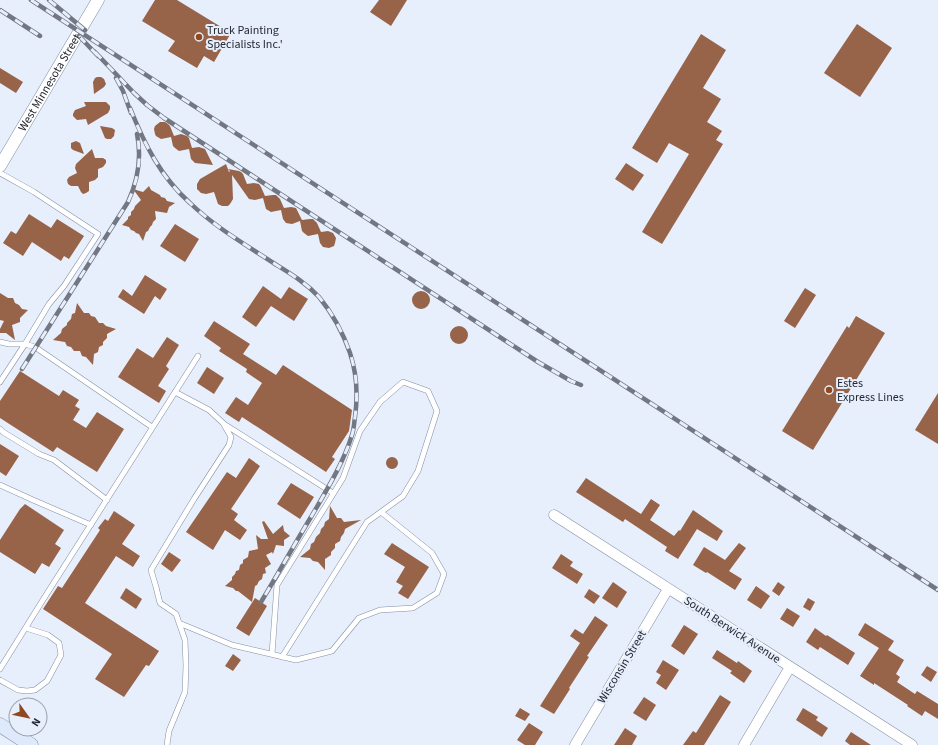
<svg xmlns="http://www.w3.org/2000/svg" width="938" height="745" viewBox="0 0 938 745" font-family="'Source Sans 3',sans-serif">
  <rect width="100%" height="100%" fill="#e7eefc"/>
  <path fill="#976349" d="M 155,0 L 177,0 L 231,33 L 214,62 L 204,56 L 197,68 L 168,51 L 175,41 L 142,21 Z
    M 379,0 L 407,0 L 391,26 L 370,12 Z
    M 857,24 L 892,48 L 860,97 L 824,73 Z
    M 701,34 L 726,50 L 703,88 L 721,99 L 707,122 L 722,131 L 716,140 L 723,144 L 662,244 L 642,232 L 689,154 L 669,143 L 657,163 L 632,148 Z
    M 0,68 L 23,82 L 16,93 L 0,83 Z
    M 97,77 L 101,77 L 104,79 L 106,84 L 104,87 L 94,94 L 93,82 L 95,78 Z
    M 84,102 L 106,102 L 110,106 L 110,109 L 108,113 L 88,125 L 86,119 L 77,120 L 73,116 L 73,114 L 75,110 L 86,106 Z
    M 160,122 L 165,122 L 168,124 L 170,126 L 174,136 L 181,134 L 187,136 L 189,138 L 192,148 L 199,147 L 205,149 L 213,165 L 195,163 L 191,159 L 189,149 L 179,151 L 175,148 L 173,146 L 171,137 L 161,139 L 156,136 L 155,134 L 154,129 L 155,126 Z
    M 100,126 L 112,128 L 115,130 L 114,136 L 111,139 L 107,139 L 105,138 Z
    M 76,141 L 80,143 L 84,154 L 73,150 L 71,148 L 71,143 Z
    M 92,149 L 95,158 L 103,158 L 106,160 L 106,163 L 103,167 L 98,169 L 98,177 L 95,180 L 89,182 L 89,191 L 86,193 L 83,194 L 81,192 L 78,186 L 71,186 L 68,184 L 67,180 L 69,177 L 77,173 L 75,168 L 76,164 Z
    M 626,163 L 644,175 L 633,191 L 615,179 Z
    M 226,164 L 229,172 L 230,171 L 228,169 L 239,171 L 241,172 L 243,174 L 247,184 L 254,183 L 259,184 L 261,187 L 265,196 L 273,195 L 276,195 L 280,199 L 284,208 L 291,207 L 296,208 L 302,220 L 310,219 L 313,219 L 317,223 L 321,232 L 328,231 L 333,233 L 336,238 L 335,243 L 334,246 L 329,248 L 323,247 L 320,243 L 318,234 L 308,236 L 304,233 L 302,231 L 300,221 L 292,224 L 286,223 L 283,219 L 281,210 L 271,212 L 266,209 L 263,198 L 255,200 L 249,199 L 232,175 L 233,199 L 230,204 L 228,206 L 222,206 L 218,204 L 214,192 L 206,194 L 201,193 L 197,189 L 197,184 L 200,179 Z
    M 149,186 L 151,190 L 160,195 L 161,197 L 165,198 L 167,201 L 175,203 L 169,207 L 167,213 L 155,211 L 156,219 L 153,222 L 152,225 L 150,227 L 148,231 L 146,232 L 143,241 L 139,234 L 136,233 L 134,231 L 131,230 L 129,227 L 122,225 L 128,219 L 128,217 L 131,215 L 131,212 L 134,209 L 135,206 L 141,200 L 133,189 L 143,192 Z
    M 29,214 L 51,228 L 57,219 L 84,236 L 69,259 L 64,256 L 61,261 L 32,242 L 23,256 L 3,243 L 11,231 L 16,234 Z
    M 175,224 L 199,239 L 185,262 L 160,246 Z
    M 145,275 L 167,289 L 160,300 L 155,296 L 144,314 L 118,297 L 123,289 L 132,296 Z
    M 263,286 L 281,299 L 289,287 L 308,299 L 294,321 L 271,306 L 256,327 L 242,317 Z
    M 805,288 L 816,295 L 795,328 L 784,321 Z
    M412 300a9 9 0 1 1 18 0a9 9 0 1 1-18 0Z
    M 0,293 L 8,298 L 13,298 L 15,303 L 19,305 L 22,309 L 28,310 L 20,318 L 20,322 L 12,325 L 15,340 L 6,333 L 0,333 L 0,329 L 4,321 L 0,320 Z
    M 77,303 L 84,313 L 89,313 L 91,316 L 95,317 L 99,323 L 103,323 L 106,326 L 116,329 L 107,334 L 107,338 L 103,342 L 103,345 L 99,347 L 98,352 L 94,354 L 93,365 L 86,357 L 82,356 L 80,351 L 74,351 L 71,347 L 67,346 L 65,342 L 53,340 L 61,333 L 62,329 L 67,325 L 67,323 L 71,319 L 72,314 L 75,313 Z
    M 856,316 L 885,333 L 813,450 L 782,431 L 847,326 L 849,328 Z
    M 214,321 L 250,344 L 243,354 L 276,375 L 283,365 L 352,410 L 349,431 L 332,457 L 335,459 L 326,472 L 242,417 L 239,422 L 225,413 L 236,397 L 248,405 L 262,383 L 246,372 L 247,369 L 219,351 L 221,348 L 204,336 Z
    M450 335a9 9 0 1 1 18 0a9 9 0 1 1-18 0Z
    M 167,337 L 179,345 L 166,366 L 169,369 L 158,386 L 166,391 L 159,403 L 118,377 L 137,348 L 153,358 Z
    M 207,367 L 224,378 L 214,394 L 197,383 Z
    M 20,371 L 59,396 L 63,390 L 79,400 L 75,406 L 80,409 L 73,420 L 86,428 L 97,412 L 124,429 L 97,472 L 57,447 L 53,452 L 0,418 L 0,401 Z
    M 938,393 L 938,444 L 915,430 Z
    M 0,444 L 19,456 L 6,476 L 0,472 Z
    M386 463a6 6 0 1 1 12 0a6 6 0 1 1-12 0Z
    M 249,458 L 260,466 L 231,509 L 238,514 L 234,520 L 247,530 L 240,540 L 225,530 L 213,550 L 186,532 L 227,472 L 236,478 Z
    M 586,478 L 641,514 L 651,499 L 660,505 L 650,520 L 674,536 L 679,530 L 680,531 L 693,510 L 723,531 L 717,541 L 697,529 L 678,559 L 665,551 L 667,547 L 625,519 L 623,522 L 576,492 Z
    M 291,483 L 314,497 L 300,519 L 277,504 Z
    M 25,504 L 64,530 L 55,544 L 61,548 L 49,567 L 42,563 L 35,574 L 0,552 L 0,540 L 20,509 Z
    M 330,506 L 337,518 L 341,518 L 344,522 L 361,520 L 345,529 L 344,533 L 341,537 L 340,541 L 335,544 L 335,548 L 331,552 L 331,555 L 325,559 L 325,570 L 318,562 L 313,561 L 310,558 L 300,557 L 310,549 L 311,544 L 314,542 L 316,537 L 320,533 L 321,529 L 324,526 L 325,522 L 329,519 Z
    M 114,511 L 135,525 L 122,544 L 140,556 L 133,567 L 116,556 L 85,603 L 159,651 L 149,666 L 146,665 L 124,697 L 95,679 L 112,654 L 43,609 L 58,586 L 62,588 L 100,530 L 98,528 L 105,519 L 108,521 Z
    M 264,521 L 273,534 L 283,525 L 284,531 L 290,536 L 284,540 L 284,546 L 276,545 L 273,554 L 272,552 L 266,555 L 271,564 L 265,568 L 266,573 L 263,574 L 262,579 L 259,581 L 257,585 L 255,586 L 252,602 L 238,591 L 236,591 L 233,588 L 225,586 L 232,580 L 232,577 L 235,574 L 236,571 L 239,570 L 240,565 L 243,563 L 243,560 L 248,557 L 249,551 L 258,549 L 256,535 L 261,539 L 268,539 L 262,522 Z
    M 392,543 L 429,567 L 408,599 L 398,593 L 403,586 L 396,582 L 405,567 L 384,554 Z
    M 739,543 L 746,548 L 729,571 L 742,579 L 735,590 L 707,572 L 706,573 L 693,565 L 704,547 L 725,560 Z
    M 169,552 L 181,560 L 172,572 L 161,564 Z
    M 561,554 L 573,562 L 570,566 L 583,574 L 577,584 L 552,568 Z
    M 613,582 L 627,592 L 617,608 L 602,598 Z
    M 778,582 L 785,587 L 779,596 L 772,591 Z
    M 756,586 L 770,596 L 761,609 L 747,600 Z
    M 126,588 L 142,599 L 136,609 L 120,598 Z
    M 589,589 L 600,596 L 594,604 L 584,597 Z
    M 255,598 L 267,606 L 249,636 L 236,628 Z
    M 808,598 L 815,602 L 810,611 L 803,607 Z
    M 787,608 L 800,616 L 793,627 L 780,619 Z
    M 595,616 L 608,625 L 587,656 L 589,657 L 569,688 L 570,689 L 554,714 L 540,706 L 580,643 L 570,636 L 575,629 L 583,634 Z
    M 865,623 L 894,641 L 888,650 L 904,660 L 896,674 L 900,677 L 897,682 L 915,694 L 917,691 L 938,704 L 938,719 L 925,711 L 922,716 L 907,706 L 908,705 L 874,683 L 874,685 L 860,676 L 879,648 L 858,635 Z
    M 684,625 L 698,634 L 684,655 L 671,646 Z
    M 815,628 L 826,636 L 827,635 L 855,653 L 848,665 L 820,647 L 818,650 L 806,642 Z
    M 717,650 L 737,663 L 738,661 L 752,671 L 744,683 L 730,673 L 732,671 L 712,658 Z
    M 233,654 L 241,660 L 233,671 L 225,666 Z
    M 663,660 L 679,670 L 666,690 L 656,683 L 661,675 L 656,672 Z
    M 927,666 L 937,672 L 931,682 L 921,675 Z
    M 720,695 L 731,702 L 704,745 L 683,745 L 693,731 L 696,733 Z
    M 644,697 L 656,705 L 646,721 L 633,713 Z
    M 520,708 L 530,714 L 525,721 L 515,716 Z
    M 803,708 L 818,717 L 816,720 L 828,728 L 822,737 L 796,720 Z
    M 529,723 L 543,732 L 535,745 L 525,745 L 517,740 Z
    M 625,728 L 637,736 L 632,745 L 614,745 Z
    M 851,732 L 871,745 L 850,745 L 845,741 Z"/>
  <g fill="none" stroke-linecap="round" stroke-linejoin="round">
    <g stroke="#848fa4" stroke-width="6">
      <path id="service" d="M 0,173 L 34,192 L 98,234 L 64,286 L 49,304 L 25,344 L 0,382
        M 0,342 L 9,344 L 25,344 L 35,347 L 152,427
        M 224,424 L 333,493
        M 0,429 L 3,432 L 39,454 L 54,460 L 107,500
        M 0,485 L 33,500 L 91,525
        M 179,623 L 232,645 L 296,660 L 332,651 L 359,618 L 380,610 L 413,608 L 437,593 L 444,574 L 432,553 L 381,512 L 367,522 L 282,657
        M 272,654 L 277,585 L 343,478 L 360,431 L 380,402 L 403,382 L 428,391 L 437,411 L 418,471 L 403,496 L 381,512
        M 0,669 L 41,603 L 198,356
        M 0,680 L 18,690 L 27,691 L 35,690 L 47,681 L 61,655 L 59,643 L 48,635 L 26,628
        M 167,745 L 169,731 L 185,692 L 186,666 L 185,640 L 176,614 L 160,603 L 156,587 L 151,570 L 194,499 L 229,445 L 231,437 L 223,423 L 209,410 L 175,392"/>
    </g>
    <g stroke="#848fa4" stroke-width="11">
      <path id="minor" d="M 554,515 L 912,745
        M 575,745 L 668,589
        M 744,745 L 790,667"/>
    </g>
    <g stroke="#848fa4" stroke-width="13">
      <g id="tertiary">
        <path id="s1" d="M 0,166 L 98,0"/>
      </g>
    </g>
    <g stroke="#848fa4" stroke-width="15">
      <path id="secondary" d="M 0,725 L 31,745"/>
    </g>
    <use href="#service" stroke="#fff" stroke-width="5"/>
    <use href="#minor" stroke="#fff" stroke-width="10"/>
    <use href="#tertiary" stroke="#fff" stroke-width="12"/>
    <use href="#secondary" stroke="#dfe9fc" stroke-width="14"/>
    <g stroke="#727782" stroke-width="4.5">
      <path id="rail" d="M 31,0 L 938,590
        M 49,0 L 85,30
        M 0,10 L 40,36
        M 79,36 L 98,56
        M 95,52 L 134,93 L 147,105 L 164,118 L 538,362 L 571,381 L 581,385
        M 116,78 L 123,91 L 131,113
        M 130,108 C 145,145 160,176 190,203 C 215,227 246,245 275,264 C 291,274 306,283 319,297 C 333,314 343,333 350,353 C 357,374 358,395 355,417 C 354,423 354,429 352,435 C 343,464 326,491 311,517 C 294,545 278,574 261,602
        M 22,369 L 128,202 C 138,180 142,158 137,134"/>
    </g>
    <use href="#rail" stroke="#e7eefc" stroke-width="3" stroke-dasharray="9" stroke-linecap="butt"/>
  </g>
  <g fill="#8e4921" stroke="#e7eefc" stroke-width="1.5">
    <circle cx="199" cy="37" r="4"/>
    <circle cx="829" cy="390" r="4"/>
  </g>
  <g text-anchor="middle" dominant-baseline="central" stroke-width="4" stroke-linejoin="round" paint-order="stroke">
    <g font-size="12" fill="#262a33" stroke="#e7eefc" text-anchor="start">
      <text x="207" y="30">Truck Painting<tspan x="207" dy="14">Specialists Inc.'</tspan></text>
      <text x="837" y="383">Estes<tspan x="837" dy="14">Express Lines</tspan></text>
    </g>
    <g font-size="12" fill="#262a33" stroke="#e7eefc">
      <text stroke="none"><textPath href="#s1" startOffset="97">West Minnesota Street</textPath></text>
      <text transform="translate(732 630) rotate(33)">South Berwick Avenue</text>
      <text transform="translate(622 667) rotate(-59)">Wisconsin Street</text>
    </g>
  </g>
  <g transform="translate(28 717) rotate(123)"><circle r="19" fill="#e7eefc" stroke="#9aa0ac"/>
  <path d="M0-3L7 15L0 10L-7 15Z" fill="#8e4921"/>
  <text y="-6" font-size="11" font-weight="bold" text-anchor="middle" fill="#262a33">N</text>
  </g>
</svg>
